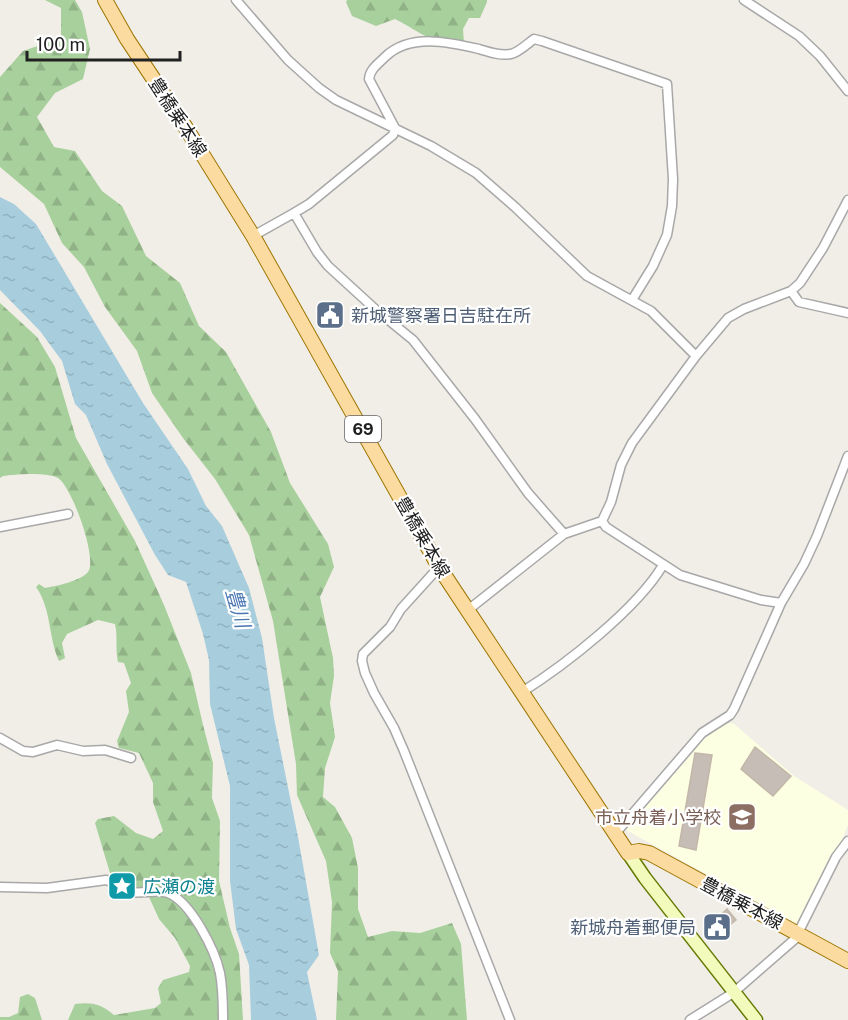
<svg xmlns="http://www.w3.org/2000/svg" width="848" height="1020" viewBox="0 0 848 1020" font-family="'Public Sans','Noto Sans JP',sans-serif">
  <defs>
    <pattern id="forest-firs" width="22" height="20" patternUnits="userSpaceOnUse" patternTransform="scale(1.5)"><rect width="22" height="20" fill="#a8d09c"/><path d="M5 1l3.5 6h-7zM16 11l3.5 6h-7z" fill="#90b286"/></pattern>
    <pattern id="water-ripples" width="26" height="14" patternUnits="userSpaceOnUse" patternTransform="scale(1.5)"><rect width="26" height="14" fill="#a8cede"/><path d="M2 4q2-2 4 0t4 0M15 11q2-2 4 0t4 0" fill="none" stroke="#90b1be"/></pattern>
  </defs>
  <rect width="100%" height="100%" fill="#f1eee7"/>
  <path fill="#fdffe2" d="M 733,723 L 794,776 L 848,810 L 848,825 L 841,842 L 797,924 L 626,830 L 706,737 L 725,724 Z"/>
  <path fill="url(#forest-firs)" d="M 45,0 L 75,0 L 82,12 L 90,49 L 83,79 L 55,93 L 37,117 L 54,147 L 75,151 L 102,191 L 122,206 L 146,256 L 180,283 L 199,326 L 226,352 L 271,432 L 290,483 L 328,544 L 334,567 L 320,597 L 333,658 L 334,676 L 330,703 L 335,737 L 325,768 L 323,797 L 335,807 L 352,838 L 358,868 L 358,909 L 368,937 L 392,931 L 420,933 L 452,923 L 461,944 L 467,1020 L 336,1020 L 338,971 L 330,953 L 332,902 L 326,861 L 297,795 L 296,764 L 273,621 L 249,535 L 215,479 L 183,438 L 152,393 L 137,351 L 105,307 L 84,267 L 62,243 L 44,204 L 0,167 L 0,77 L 23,51 L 61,38 L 61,8 Z
    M 347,0 L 487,0 L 487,2 L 480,18 L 469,18 L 463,29 L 464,43 C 441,50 415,29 395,19 L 376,26 L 352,16 L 346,2 Z
    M 0,303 L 37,337 L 55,367 L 76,438 L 135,541 L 164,605 L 191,673 L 203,725 L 213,763 L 212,798 L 220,821 L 219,881 L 230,928 L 239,954 L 243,1020 L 68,1020 L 75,1004 C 92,1002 101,1004 114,1015 L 155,1008 L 161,1003 L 158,988 L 163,980 L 189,972 L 190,966 L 175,938 L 159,919 L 149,897 L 139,888 L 130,887 L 110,873 L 95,823 L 98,819 L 114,816 L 136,833 L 153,839 L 163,831 L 153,802 L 153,783 L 139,753 L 119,748 L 117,741 L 129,712 L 126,691 L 131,683 L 124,663 L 118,662 C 115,649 118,637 115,624 L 98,620 L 67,634 L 62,643 L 65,658 L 59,661 C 48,637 52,610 36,587 L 39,584 L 45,588 C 57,586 80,581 88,572 C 98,559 72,487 58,478 C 48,472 16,474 3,476 L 0,478 Z
    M 28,994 L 35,998 L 42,1020 L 0,1020 L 0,1017 L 9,1017 L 18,1013 L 20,997 Z"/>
  <path fill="url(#water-ripples)" d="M 0,197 L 14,204 L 36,224 L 143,403 L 188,469 L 206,506 L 222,526 L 249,588 L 262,638 L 274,718 L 298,837 L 319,955 L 307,972 L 317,1020 L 251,1020 L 249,965 L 236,929 L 230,881 L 230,786 L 210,704 L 209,660 L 203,634 L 186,582 L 168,575 L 155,555 L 107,464 L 86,415 L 75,404 L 62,361 L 40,331 L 0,290 Z"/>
  <path fill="#c6beb6" stroke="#c3b6a9" stroke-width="1.5" d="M 755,747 L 791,776 L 773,796 L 741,769 Z
    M 695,753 L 712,755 L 696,850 L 679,846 Z
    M 727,909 L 736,920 L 713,939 L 705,929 Z"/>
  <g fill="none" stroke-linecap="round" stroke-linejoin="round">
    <g stroke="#a8a8a8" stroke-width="11">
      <path id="minor" d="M 236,0 L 288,60 L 319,88 L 336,100 L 431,146 L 476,173 L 515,207 L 587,276 L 651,311 L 696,356
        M 744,0 L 799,36 L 820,56 L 848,91
        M 294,213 L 309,204 L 393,135 L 395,128 L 369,79 C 370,69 378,64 385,57 C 410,33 449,42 479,49 C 489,52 500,56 511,54 C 518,53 527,44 534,39 L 542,41 L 667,84 L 673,179 L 672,206 L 667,235 L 653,266 L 632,300
        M 253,236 L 294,213 L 317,252 L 328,266 L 375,309 L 413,340 L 475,419 L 528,493 L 564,534
        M 791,291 L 799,302 L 848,313
        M 602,521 L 606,527 L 680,575 L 761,600 L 781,603
        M 0,527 L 68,514
        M 439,567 L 401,609 L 390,627 L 363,654 L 362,661 L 365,673 L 374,693 L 394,728 L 404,751 L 510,1020
        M 468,610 L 564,534 L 602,521 L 611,502 L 621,465 L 632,443 L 696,356 L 728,318 L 744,309 L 791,291 L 800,283 L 823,248 L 848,200
        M 522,692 C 565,665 637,609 663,565
        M 0,738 L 23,751 L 33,752 L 57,745 L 83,751 L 105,750 L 131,758
        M 615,834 L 702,733 L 730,715 L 734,709 L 781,603 L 804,564 L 817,536 L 848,456
        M 0,887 L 47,888 L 106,880 C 116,882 122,890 131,892 C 143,894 156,889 168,893 C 191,902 215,950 220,973 C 223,989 223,1005 223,1020
        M 690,1020 L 733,993 L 795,939 L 836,857 L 848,841"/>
    </g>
    <g stroke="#657b04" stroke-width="15">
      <path id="secondary" d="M 628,853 L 645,878 L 756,1020"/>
    </g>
    <g stroke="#9d7500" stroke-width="16">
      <path id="primary" d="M 105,0 L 127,39 L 186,128 L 253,236 L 439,567 L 628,853 L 639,851 L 649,853 L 848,961"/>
    </g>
    <use href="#minor" stroke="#fff" stroke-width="8"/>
    <use href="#secondary" stroke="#f2fabc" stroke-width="12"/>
    <use href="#primary" stroke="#fcdba1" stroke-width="14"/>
  </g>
  <defs>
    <g id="civic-square" transform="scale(1.5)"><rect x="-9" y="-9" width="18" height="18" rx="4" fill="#5c6f8a" stroke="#fff"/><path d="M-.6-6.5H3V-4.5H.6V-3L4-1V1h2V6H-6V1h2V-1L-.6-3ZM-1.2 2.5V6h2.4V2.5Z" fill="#fff"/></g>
    <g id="school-square" transform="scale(1.5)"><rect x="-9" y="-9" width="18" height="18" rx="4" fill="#8d6e63" stroke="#fff"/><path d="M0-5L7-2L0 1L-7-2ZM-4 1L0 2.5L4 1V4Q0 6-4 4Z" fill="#fff"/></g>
    <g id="sight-square" transform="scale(1.5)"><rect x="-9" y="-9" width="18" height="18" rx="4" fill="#0f9aa8" stroke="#fff"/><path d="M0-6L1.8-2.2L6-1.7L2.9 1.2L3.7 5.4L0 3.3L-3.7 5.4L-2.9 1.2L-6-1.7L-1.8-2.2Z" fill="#fff"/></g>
  </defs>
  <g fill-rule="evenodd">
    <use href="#civic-square" x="330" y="315"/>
    <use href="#school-square" x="742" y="817"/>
    <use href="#sight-square" x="122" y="886"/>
    <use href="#civic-square" x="717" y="927"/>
  </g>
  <g text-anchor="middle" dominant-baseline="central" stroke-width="4.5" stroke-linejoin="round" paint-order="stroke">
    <rect fill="#fff" stroke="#646464" stroke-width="1.5" x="345" y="416" width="36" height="26" rx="4.5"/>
    <g font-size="16" font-weight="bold" fill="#212121">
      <text x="363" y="429">69</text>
    </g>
    <g font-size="18" fill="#212121" stroke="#fff">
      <text transform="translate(178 117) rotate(57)">豊橋乗本線</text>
      <text transform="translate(423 537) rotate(60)">豊橋乗本線</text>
      <text transform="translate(742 903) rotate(28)">豊橋乗本線</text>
    </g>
    <g font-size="18" fill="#4e5e75" stroke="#fff" text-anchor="start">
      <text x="351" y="315">新城警察署日吉駐在所</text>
      <text x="696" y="927" text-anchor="end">新城舟着郵便局</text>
    </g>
    <g font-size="18" fill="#785e54" stroke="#fff" text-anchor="end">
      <text x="721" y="817">市立舟着小学校</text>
    </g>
    <g font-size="18" fill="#0d838f" stroke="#fff" text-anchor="start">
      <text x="143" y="886">広瀬の渡</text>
    </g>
    <g font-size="20" font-style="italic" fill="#4b77b2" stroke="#fff">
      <text transform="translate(238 608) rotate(74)">豊川</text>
    </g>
  </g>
  <path d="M27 51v9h153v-9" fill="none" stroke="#212121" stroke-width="3"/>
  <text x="36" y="51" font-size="18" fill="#212121" stroke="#ffffff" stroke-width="4.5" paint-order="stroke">100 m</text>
</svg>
